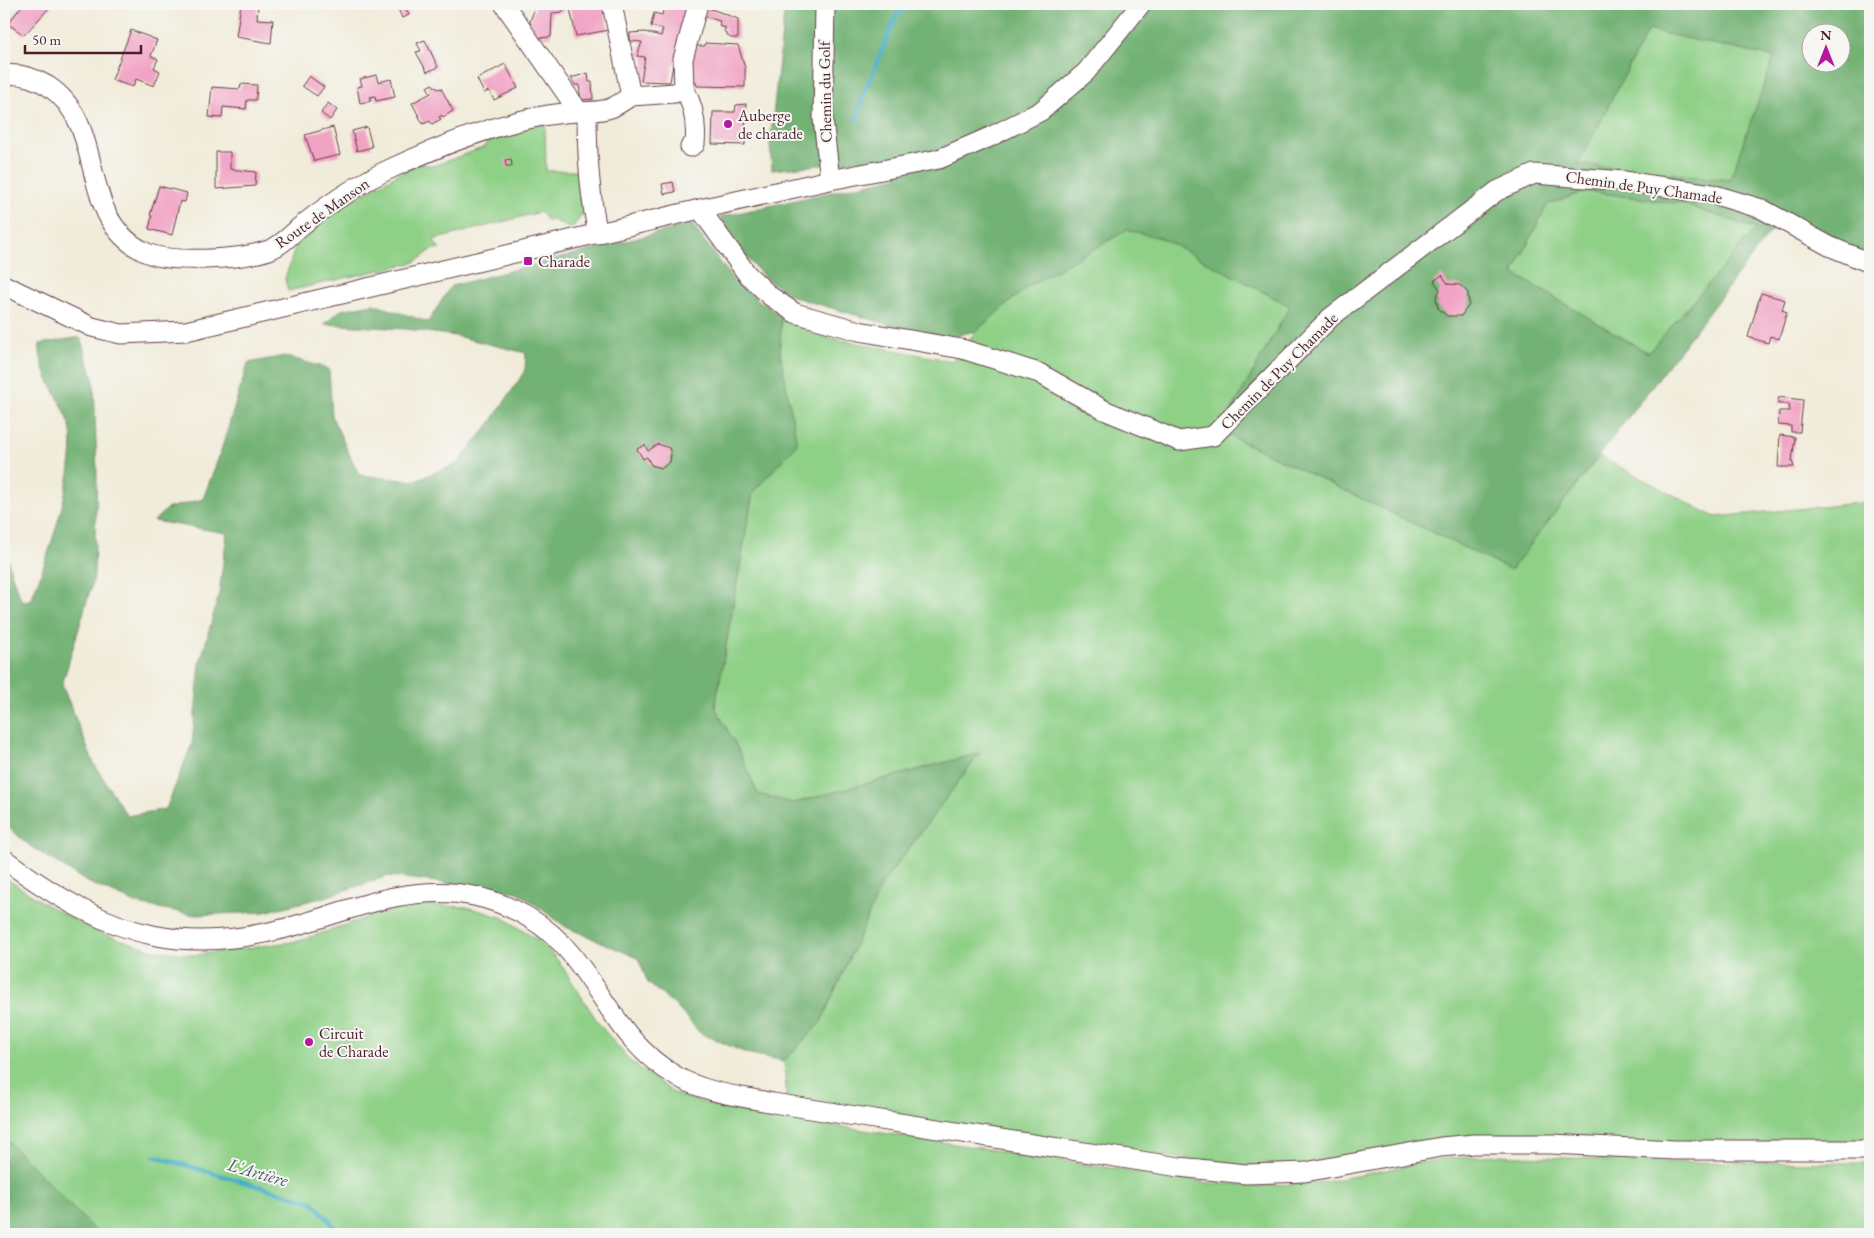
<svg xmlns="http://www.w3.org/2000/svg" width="1874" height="1238" viewBox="0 0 1874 1238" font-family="'EB Garamond',serif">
  <rect width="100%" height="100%" fill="#f6f6f2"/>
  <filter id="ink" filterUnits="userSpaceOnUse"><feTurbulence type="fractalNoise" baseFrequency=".02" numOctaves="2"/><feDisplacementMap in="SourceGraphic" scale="10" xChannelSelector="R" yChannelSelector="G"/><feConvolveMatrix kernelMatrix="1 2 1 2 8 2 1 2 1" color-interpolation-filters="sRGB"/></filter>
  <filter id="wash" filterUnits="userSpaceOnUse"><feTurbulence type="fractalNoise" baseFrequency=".0096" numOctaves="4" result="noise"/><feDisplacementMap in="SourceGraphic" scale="20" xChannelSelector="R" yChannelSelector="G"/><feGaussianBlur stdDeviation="1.12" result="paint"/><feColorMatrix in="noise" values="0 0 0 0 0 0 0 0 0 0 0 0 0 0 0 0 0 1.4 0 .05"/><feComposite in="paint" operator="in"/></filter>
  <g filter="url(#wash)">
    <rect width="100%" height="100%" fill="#f1ecda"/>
    <path fill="#8fd087" stroke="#6c7859" d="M 1648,30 L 1774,57 L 1730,180 L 1578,164 Z
      M 545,124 L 546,171 L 581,171 L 586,210 L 571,229 L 553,220 L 547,221 L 540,212 L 433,240 L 440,249 L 433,249 L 415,262 L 288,291 L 285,279 L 300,232 L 314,222 L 417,163 L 433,166 L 485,147 C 496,127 525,127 545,124 Z
      M 1586,191 L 1683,204 L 1757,229 L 1648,353 L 1513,273 L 1547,205 Z
      M 1127,229 L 1161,238 L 1290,306 L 1220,431 L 1511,570 L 1599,456 L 1715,517 L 1870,502 L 1870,1148 L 1501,1143 L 1288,1173 L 787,1105 L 784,1061 L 821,1022 L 882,884 L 980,753 L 794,803 L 758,795 L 738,749 L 715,708 L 753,492 L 797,444 L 780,353 L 781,317 L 815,335 L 952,361 L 976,331 L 1027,287 Z
      M 4,877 L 45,904 L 98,932 L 152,950 L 195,955 L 299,941 L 377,914 L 415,905 L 467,907 L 504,918 L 543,944 L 560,963 L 599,1024 L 630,1061 L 675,1094 L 725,1109 L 1210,1183 L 1261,1186 L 1325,1182 L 1440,1159 L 1496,1155 L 1667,1162 L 1870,1163 L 1870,1234 L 4,1234 Z"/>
    <path fill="#73b274" stroke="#5e6850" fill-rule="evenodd" d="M 785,4 L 1870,4 L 1870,263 L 1775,226 L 1511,570 L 1220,431 L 1290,306 L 1161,238 L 1127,230 L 1027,287 L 976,331 L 948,337 L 897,327 L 794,297 L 766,279 L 740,250 L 720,217 L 898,177 L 892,157 L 772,170 L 770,144 ZM 1648,30 L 1774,57 L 1730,180 L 1578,164 ZM 1812,32 L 1842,32 L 1842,62 L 1812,62 ZM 1586,191 L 1683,204 L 1756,229 L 1648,353 L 1513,273 L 1547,205 Z
      M 692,224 L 735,282 L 781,317 L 780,353 L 797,444 L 753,492 L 715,707 L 738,749 L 758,794 L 794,803 L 980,753 L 882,884 L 821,1022 L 784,1061 L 746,1053 L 700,1033 L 675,1005 L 648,983 L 638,958 L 566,927 L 518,892 L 388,876 L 325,897 L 264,912 L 195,915 L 138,904 L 87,882 L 30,846 L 4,824 L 4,538 L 11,573 L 22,602 L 31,599 C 47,561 82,460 69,422 C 60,396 38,372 40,344 L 80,337 L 94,381 L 97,474 L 94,577 L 62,685 L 94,764 L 127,816 L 166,809 L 192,744 L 200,664 L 219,594 L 227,533 L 154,521 L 166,509 L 203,499 L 220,454 L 248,363 L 285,356 L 329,369 L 332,417 L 359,475 L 413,481 L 457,464 L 489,425 L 525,371 L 526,353 L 456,336 L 405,329 L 324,324 L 341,310 L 373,304 L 428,322 L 451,286 Z
      M 4,1137 L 98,1234 L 4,1234 Z"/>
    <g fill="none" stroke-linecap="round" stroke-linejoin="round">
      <path stroke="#46afc5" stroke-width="4.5" d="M 856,119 L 867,86 L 897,14 L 911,4
        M 154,1156 L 313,1202 L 341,1234"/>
    </g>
    <g id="blocks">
      <path fill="#f1a3c4" d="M 23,4 L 53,4 L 24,35 L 8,24 Z
        M 241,4 L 258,4 L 257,19 L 273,20 L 271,43 L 236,37 Z
        M 396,4 L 404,4 L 409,15 L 402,18 Z
        M 536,4 L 564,4 L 563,12 L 552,13 L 551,37 L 536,38 L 530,22 Z
        M 569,4 L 603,4 L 609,30 L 576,36 Z
        M 665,4 L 692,4 L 677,65 L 673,64 L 670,82 L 641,81 L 645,57 L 637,56 L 642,42 L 630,41 L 630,33 L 645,32 L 661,36 L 663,29 L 651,26 L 654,13 L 662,15 Z
        M 706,7 L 738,19 L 738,38 L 730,38 L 724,31 L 726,28 L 719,26 L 720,21 L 702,16 Z
        M 131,30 L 157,40 L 151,56 L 158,59 L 154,68 L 160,71 L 154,86 L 136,79 L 133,87 L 112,80 Z
        M 425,40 L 438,67 L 427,72 L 416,52 L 421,51 L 417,43 Z
        M 705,43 L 738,45 L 745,68 L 745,87 L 697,86 L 690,66 L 691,46 L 705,46 Z
        M 505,64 L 518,88 L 494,100 L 489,91 L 484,93 L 477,79 Z
        M 588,73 L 589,82 L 592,82 L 593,99 L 581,100 L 579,85 L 575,85 L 571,78 Z
        M 376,75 L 378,82 L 391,79 L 395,97 L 376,101 L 375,96 L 370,97 L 371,101 L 360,103 L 357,87 L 362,86 L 360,79 Z
        M 309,76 L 324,87 L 317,96 L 302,86 Z
        M 241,84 L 257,85 L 256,100 L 247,100 L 246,109 L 223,107 L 222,118 L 209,117 L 212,87 L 240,89 Z
        M 432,84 L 438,89 L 441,88 L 453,111 L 443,117 L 442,115 L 439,117 L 441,119 L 432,124 L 430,121 L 423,124 L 412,103 L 431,93 L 427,87 Z
        M 328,103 L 337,110 L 330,120 L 321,113 Z
        M 746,104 L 745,145 L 712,144 L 713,112 L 735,112 L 736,105 Z
        M 333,127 L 340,155 L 314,161 L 305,135 Z
        M 367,127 L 372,147 L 357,151 L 352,131 Z
        M 216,152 L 230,152 L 230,169 L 256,172 L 255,186 L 216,189 Z
        M 511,159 L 512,166 L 506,166 L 505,160 Z
        M 673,182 L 675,192 L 664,194 L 662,184 Z
        M 159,186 L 187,193 L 185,202 L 180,201 L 172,235 L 149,229 L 152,216 L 150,215 Z
        M 1442,275 L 1448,284 L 1460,285 L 1468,293 L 1469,305 L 1461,316 L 1447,316 L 1438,308 L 1436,298 L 1440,290 L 1434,281 Z
        M 1761,293 L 1785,300 L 1782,310 L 1787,312 L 1779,339 L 1770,336 L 1768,343 L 1748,337 Z
        M 1779,397 L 1803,400 L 1800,432 L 1791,432 L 1791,426 L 1778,425 L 1779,411 L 1790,411 L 1789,404 L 1778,404 Z
        M 1780,435 L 1795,437 L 1792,461 L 1794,467 L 1778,467 Z
        M 658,444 L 669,448 L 671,454 L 670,462 L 662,468 L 651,465 L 647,457 L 643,459 L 637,449 L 645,445 L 648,451 Z"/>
    </g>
  </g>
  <g filter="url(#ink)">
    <use href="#blocks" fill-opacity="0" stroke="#633e45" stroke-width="1"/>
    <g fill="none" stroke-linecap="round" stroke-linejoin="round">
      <g stroke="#633e45" stroke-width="21">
        <path id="minor" d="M 504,4 L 579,112
          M 825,4 L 823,119 L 830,180
          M 4,75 C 19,73 35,78 48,86 C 109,126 75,216 143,251 C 169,265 242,259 269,250 C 283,245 295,230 306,222 C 333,201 361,182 392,168 C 433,149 478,131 523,120 C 540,116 559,113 577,112 C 588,111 601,112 611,108 C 618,105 625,100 631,96 L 612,4
          M 684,88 C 694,106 697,123 695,144 L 690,147
          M 631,96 L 675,93 L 684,88 L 683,59 L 697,8
          M 587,112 C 587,153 589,193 598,234
          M 700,209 L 747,274 L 770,296 L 795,313 L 859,331 L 962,349 L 1039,373 L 1104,410 L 1179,441 L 1213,436 L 1331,317 L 1497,191 L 1534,174 L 1624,181 L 1712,194 L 1762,209 L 1829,246 L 1870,263
          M 4,285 L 92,327 L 121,334 L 186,331 L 700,209 L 830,180 L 939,159 L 990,137 L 1041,111 L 1086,72 L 1141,4
          M 4,859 C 116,942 189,961 324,917 C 373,901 422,885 474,896 C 511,904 547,924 571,954 C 606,997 624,1046 676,1076 C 705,1093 740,1096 773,1103 L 1179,1167 L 1246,1174 L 1305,1172 L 1441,1147 L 1474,1144 L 1551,1144 L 1675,1150 L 1870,1150"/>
      </g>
      <use href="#minor" stroke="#fff" stroke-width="19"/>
    </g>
  </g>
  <g fill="#b5179e" stroke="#f6f6f2" stroke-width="2">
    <circle cx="728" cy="124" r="5"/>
    <rect x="523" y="256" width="10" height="10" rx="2.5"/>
    <circle cx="309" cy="1042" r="5"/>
  </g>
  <g text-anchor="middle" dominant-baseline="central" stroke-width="4" stroke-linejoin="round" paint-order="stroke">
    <g font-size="16" fill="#4a1f2b" stroke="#f6f6f2">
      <text transform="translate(825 92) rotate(-91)">Chemin du Golf</text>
      <text transform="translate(1644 187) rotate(8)">Chemin de Puy Chamade</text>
      <text transform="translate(322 213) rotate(-35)">Route de Manson</text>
      <text transform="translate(1279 371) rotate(-45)">Chemin de Puy Chamade</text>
    </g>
    <g font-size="16" fill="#4a1f2b" stroke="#f6f6f2" text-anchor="start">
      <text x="738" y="115">Auberge<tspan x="738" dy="18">de charade</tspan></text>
      <text x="538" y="261">Charade</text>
      <text x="319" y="1033">Circuit<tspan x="319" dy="18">de Charade</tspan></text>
    </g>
    <g font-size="18" font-style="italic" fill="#485969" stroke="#f6f6f2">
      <text transform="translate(258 1172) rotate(16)">L'Artière</text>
    </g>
  </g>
  <rect width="1874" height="1238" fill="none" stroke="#f6f6f2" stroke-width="20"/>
  <g transform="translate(1826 48)"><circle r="24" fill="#f6f6f2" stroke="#b1a0a2"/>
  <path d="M0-4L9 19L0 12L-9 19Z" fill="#b5179e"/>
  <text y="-8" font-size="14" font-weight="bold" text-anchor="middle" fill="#4a1f2b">N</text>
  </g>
  <path d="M25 45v8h116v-8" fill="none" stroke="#4a1f2b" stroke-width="2.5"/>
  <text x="32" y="45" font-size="15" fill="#4a1f2b" stroke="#f6f6f2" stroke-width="4" paint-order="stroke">50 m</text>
</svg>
